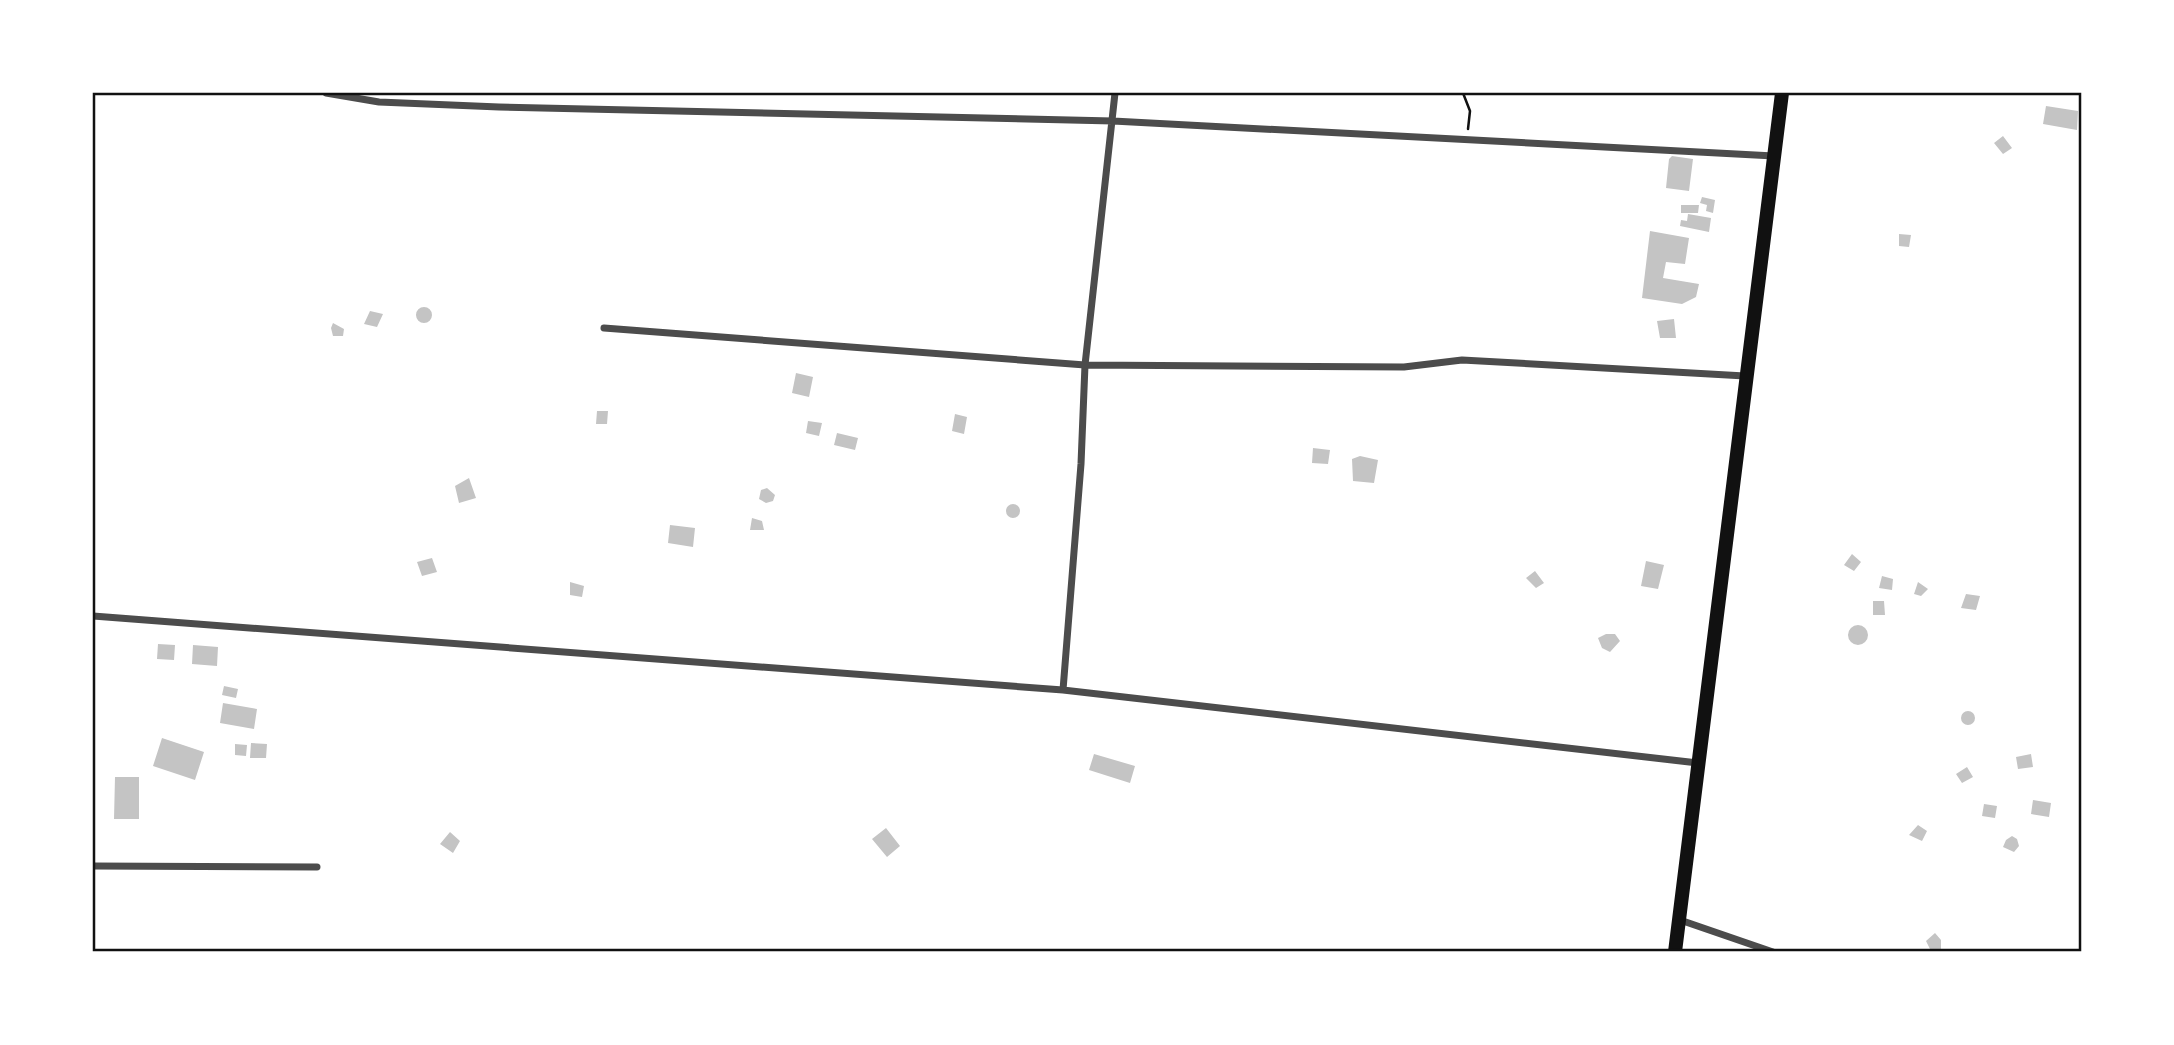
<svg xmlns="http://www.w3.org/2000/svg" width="2174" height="1045" viewBox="0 0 2174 1045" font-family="'Roboto Serif',serif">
  <rect width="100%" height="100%" fill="#fff"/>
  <path fill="#c4c4c4" d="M 2046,106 L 2078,111 L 2077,130 L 2043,124 Z
    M 2003,136 L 2012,148 L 2003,154 L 1994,143 Z
    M 1672,156 L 1693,159 L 1689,191 L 1666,188 L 1669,159 Z
    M 1702,197 L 1715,200 L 1713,213 L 1706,211 L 1707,205 L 1700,203 Z
    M 1681,205 L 1699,205 L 1698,213 L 1681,213 Z
    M 1688,214 L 1711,218 L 1709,232 L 1680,226 L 1681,220 L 1687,221 Z
    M 1650,231 L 1689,238 L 1685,264 L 1666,262 L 1663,278 L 1699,284 L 1696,297 L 1682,304 L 1642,298 Z
    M 1899,234 L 1911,235 L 1909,247 L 1899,246 Z
    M416 315a8 8 0 1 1 16 0a8 8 0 1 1-16 0Z
    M 370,311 L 383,314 L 377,327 L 364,324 Z
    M 1674,319 L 1676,338 L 1660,338 L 1657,321 Z
    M 333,323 L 344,329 L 343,336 L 333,336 L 331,328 Z
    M 796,373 L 813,377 L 809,397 L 792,393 Z
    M 597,411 L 608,411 L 607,424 L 596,424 Z
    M 955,414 L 967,417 L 964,434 L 952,431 Z
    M 808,421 L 822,423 L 819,436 L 806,433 Z
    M 837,433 L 858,438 L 855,450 L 834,445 Z
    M 1313,448 L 1330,450 L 1328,464 L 1312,463 Z
    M 1360,456 L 1378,460 L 1374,483 L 1353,481 L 1352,459 Z
    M 469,478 L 476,498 L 459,503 L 455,486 Z
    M 767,488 L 775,495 L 773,501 L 766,503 L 759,499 L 761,490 Z
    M1006 511a7 7 0 1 1 14 0a7 7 0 1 1-14 0Z
    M 752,518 L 762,521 L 764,530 L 750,530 Z
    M 670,525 L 695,528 L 693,547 L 668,543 Z
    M 1852,554 L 1861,562 L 1854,571 L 1844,565 Z
    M 432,558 L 437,572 L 422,576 L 417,562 Z
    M 1646,561 L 1664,565 L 1658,589 L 1641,586 Z
    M 1535,571 L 1544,583 L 1536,588 L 1526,578 Z
    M 1882,576 L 1893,579 L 1892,590 L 1879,588 Z
    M 570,582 L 584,586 L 582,597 L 570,595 Z
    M 1918,582 L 1928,589 L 1921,596 L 1914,594 Z
    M 1966,594 L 1980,596 L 1976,610 L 1961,608 Z
    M 1873,601 L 1884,601 L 1885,615 L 1873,615 Z
    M1848 635a10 10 0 1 1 20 0a10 10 0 1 1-20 0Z
    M 1606,634 L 1615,634 L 1620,641 L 1610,652 L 1602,648 L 1598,638 Z
    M 158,644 L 175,645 L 174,660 L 157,659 Z
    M 193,645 L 218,647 L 217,666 L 192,664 Z
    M 224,686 L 238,689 L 236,698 L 222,695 Z
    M 223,703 L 257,709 L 254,729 L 220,723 Z
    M1961 718a7 7 0 1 1 14 0a7 7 0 1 1-14 0Z
    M 162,738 L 204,752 L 195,780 L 153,766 Z
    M 251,743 L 267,744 L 266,758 L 250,758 Z
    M 235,744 L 247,745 L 246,756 L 235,755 Z
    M 1094,754 L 1135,766 L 1130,783 L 1089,770 Z
    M 2031,754 L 2033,767 L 2018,769 L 2016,757 Z
    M 1967,767 L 1973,777 L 1962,783 L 1956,774 Z
    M 115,777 L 139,777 L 139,819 L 114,819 Z
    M 2033,800 L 2051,803 L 2049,817 L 2031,814 Z
    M 1984,804 L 1997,806 L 1995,818 L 1982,816 Z
    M 1918,825 L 1927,831 L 1922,841 L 1909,835 Z
    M 886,828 L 900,846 L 887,857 L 872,839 Z
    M 450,832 L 460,841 L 453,853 L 440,844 Z
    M 2012,836 L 2017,839 L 2019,846 L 2014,852 L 2003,847 L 2006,840 Z
    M 1935,933 L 1941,940 L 1941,949 L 1931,951 L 1926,941 Z"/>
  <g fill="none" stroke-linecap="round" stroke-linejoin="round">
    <path stroke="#111" stroke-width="2.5" d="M 1463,93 L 1470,111 L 1468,129"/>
    <path stroke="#4c4c4c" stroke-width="7" d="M 326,93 L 379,102 L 499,107 L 1113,121 L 1774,156
      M 604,328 L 1085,365 L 1404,367 L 1462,360 L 1745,376
      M 93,616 L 1063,690 L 1698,763
      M 1063,690 L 1081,464 L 1085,365 L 1115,93
      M 93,866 L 317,867
      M 1680,920 L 1773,952"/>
    <path stroke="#111" stroke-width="14" d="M 1675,952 L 1782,93"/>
  </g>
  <rect width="2174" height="1045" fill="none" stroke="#ffffff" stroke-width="189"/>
  <rect x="94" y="94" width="1986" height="856" fill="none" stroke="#111" stroke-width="2.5"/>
</svg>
